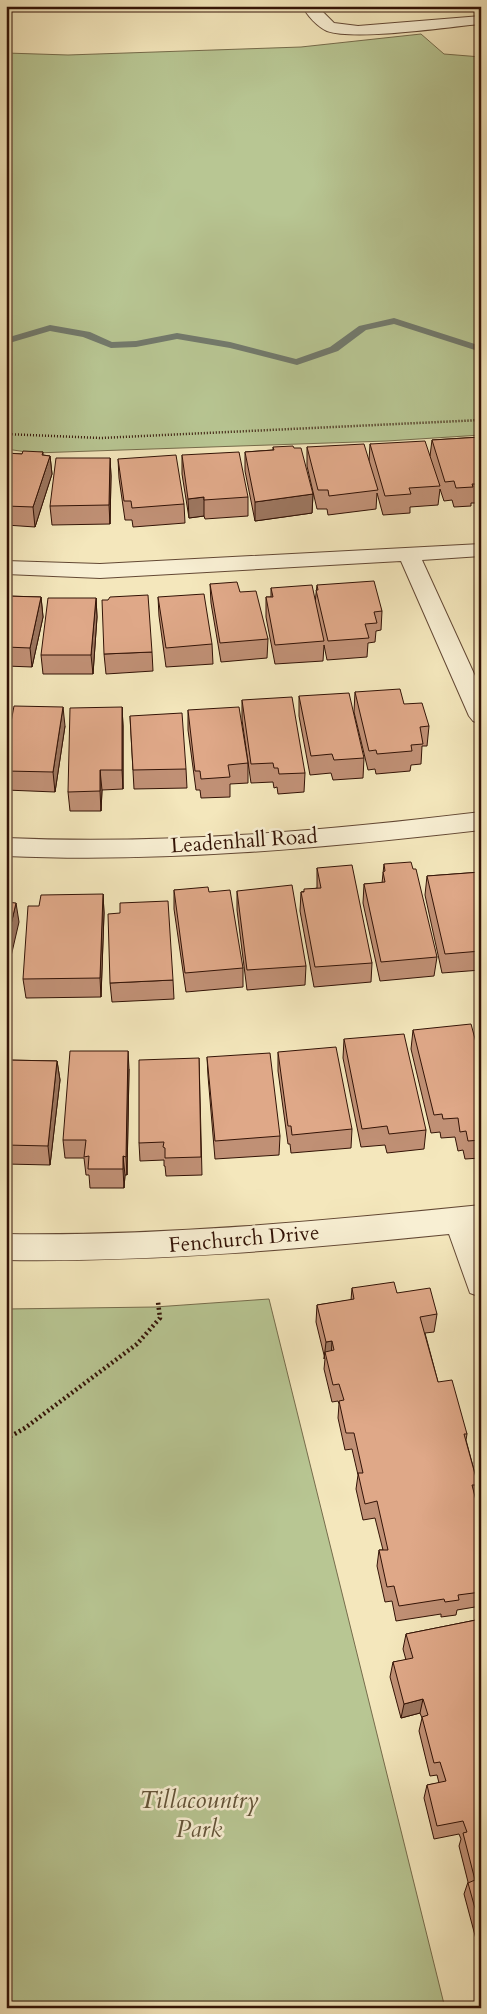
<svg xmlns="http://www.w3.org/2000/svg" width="487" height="2014" viewBox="0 0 487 2014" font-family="Cardo,serif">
  <rect width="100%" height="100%" fill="#f4e7bc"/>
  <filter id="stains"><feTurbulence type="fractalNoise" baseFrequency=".004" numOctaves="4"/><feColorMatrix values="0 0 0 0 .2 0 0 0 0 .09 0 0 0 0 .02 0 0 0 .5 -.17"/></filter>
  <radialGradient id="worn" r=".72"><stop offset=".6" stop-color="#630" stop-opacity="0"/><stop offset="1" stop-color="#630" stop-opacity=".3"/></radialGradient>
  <path fill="#b8c693" stroke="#766c4c" d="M 421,34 L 444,54 L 481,57 L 481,435 L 387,441 L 34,453 L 6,449 L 6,53 L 68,55 L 301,47 Z
    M 269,1299 L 445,2008 L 6,2008 L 6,1309 L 155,1307 Z"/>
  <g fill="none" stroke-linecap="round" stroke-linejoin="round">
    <path fill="#727a6d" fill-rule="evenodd" d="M 394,318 L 481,346 L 481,352 L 394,324 L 366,330 L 338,351 L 297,365 L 230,348 L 177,339 L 136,347 L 111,348 L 83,337 L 50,331 L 6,344 L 6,338 L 50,325 L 90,332 L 112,342 L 136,341 L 177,333 L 230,342 L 296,359 L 330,347 L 359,326 Z"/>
    <g stroke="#634834" stroke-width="2">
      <path id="minor" d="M 303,6 L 317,6 L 334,23 L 358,26 L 481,16 L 481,24 C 446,27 356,41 327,31 C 318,27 306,15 303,6 Z
        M 481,544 L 481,556 L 422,560 L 481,689 L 481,724 L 473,721 L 469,716 L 401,561 L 100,578 L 6,574 L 6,561 L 100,564 Z
        M 481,812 L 481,830 C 324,848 164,863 6,856 L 6,838 C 164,845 324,831 481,812 Z
        M 481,1205 L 481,1231 L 478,1231 L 481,1239 L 481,1297 L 470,1293 L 449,1234 C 301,1249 155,1262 6,1260 L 6,1234 C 165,1236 323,1221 481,1205 Z"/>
    </g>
    <path stroke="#331306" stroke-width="2.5" stroke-dasharray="1 2" stroke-linecap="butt" d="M 6,434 L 101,438 L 481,420"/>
    <path stroke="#331306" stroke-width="4.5" stroke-dasharray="2 3" stroke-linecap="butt" d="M 6,1439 L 25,1428 L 137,1344 L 160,1318 L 158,1302"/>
    <use href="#minor" fill="#f8efd3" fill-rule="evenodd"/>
  </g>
  <path fill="#c09075" stroke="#331306" d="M 481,437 L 481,503 L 471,503 L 471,506 L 454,507 L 452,500 L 444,501 L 440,489 L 438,505 L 410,507 L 410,513 L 383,515 L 377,493 L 376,509 L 328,515 L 327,509 L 317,509 L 307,466 L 307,447 L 369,461 L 370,444 L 430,456 L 432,440 Z
    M 273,447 L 313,494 L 312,513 L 255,521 L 245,471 L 245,452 L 273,450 Z
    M 43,452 L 43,455 L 50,456 L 52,474 L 35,527 L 6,525 L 6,453 L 22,454 Z
    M 182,455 L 248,497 L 248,516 L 205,519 L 204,516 L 189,518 L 182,474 Z
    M 110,458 L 111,476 L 110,524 L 52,525 L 50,506 Z
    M 118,459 L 184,504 L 185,523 L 133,527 L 132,520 L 125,520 L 119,478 Z
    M 210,584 L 240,592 L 268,639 L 267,658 L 221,662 L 211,603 Z
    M 317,585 L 382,611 L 381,630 L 376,631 L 375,642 L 368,643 L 367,657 L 327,660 L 324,645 L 323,661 L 275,664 L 266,617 L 266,597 L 271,597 L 271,588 L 315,603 Z
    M 6,596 L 41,597 L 43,617 L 32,667 L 6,666 Z
    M 158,597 L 212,644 L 213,664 L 166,667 L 159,616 Z
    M 96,598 L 97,617 L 93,674 L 43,674 L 41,655 Z
    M 152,652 L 153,671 L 106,674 L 104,654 Z
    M 355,692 L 404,704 L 429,726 L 427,746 L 422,746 L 421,764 L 411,765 L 410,771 L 376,774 L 375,769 L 368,770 L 354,712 Z
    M 299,696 L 364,758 L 363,778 L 333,780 L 331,773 L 310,775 L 299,716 Z
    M 242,700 L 305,773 L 304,792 L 278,794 L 277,787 L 274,788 L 273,782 L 251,783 L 242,720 Z
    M 122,707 L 123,726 L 123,789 L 102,790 L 101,811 L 70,811 L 68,792 Z
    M 188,710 L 248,763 L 248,783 L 230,784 L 230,797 L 201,798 L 200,790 L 196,790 L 188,730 Z
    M 130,716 L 186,769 L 187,788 L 134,789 Z
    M 65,726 L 55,792 L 6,790 L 6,749 Z
    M 384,864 L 437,957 L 434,976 L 380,981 L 363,903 L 364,884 L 382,883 Z
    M 317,868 L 372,963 L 371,982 L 314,987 L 300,911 L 301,892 L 317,888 Z
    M 481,872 L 481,970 L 442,973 L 425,895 L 427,876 Z
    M 174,890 L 209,892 L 243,968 L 243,987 L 186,992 L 174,909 Z
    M 237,891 L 306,966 L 305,985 L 247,990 L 237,910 Z
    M 103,894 L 104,913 L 101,997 L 26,998 L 23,979 Z
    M 173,980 L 174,999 L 112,1002 L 110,983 Z
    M 480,1026 L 481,1026 L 481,1057 L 477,1045 Z
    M 413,1030 L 481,1061 L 481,1158 L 465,1159 L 463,1150 L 458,1151 L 455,1137 L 441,1138 L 440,1132 L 431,1133 L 411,1049 Z
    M 344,1039 L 426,1130 L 424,1149 L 387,1153 L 385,1145 L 361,1147 L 343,1058 Z
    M 278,1052 L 352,1129 L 351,1148 L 291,1153 L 290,1144 L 288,1144 L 278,1071 Z
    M 207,1057 L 280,1136 L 279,1155 L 215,1159 L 208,1076 Z
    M 199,1058 L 202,1175 L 166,1176 L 165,1166 L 164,1166 L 164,1160 L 140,1161 L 139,1143 Z
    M 6,1060 L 57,1061 L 60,1080 L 50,1165 L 6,1164 Z
    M 129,1069 L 127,1175 L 125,1175 L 124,1188 L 90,1188 L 89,1175 L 86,1175 L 84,1158 L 65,1158 L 63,1140 Z
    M 352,1288 L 397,1293 L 437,1314 L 434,1332 L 425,1333 L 438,1382 L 467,1434 L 466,1440 L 478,1485 L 475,1497 L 481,1520 L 481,1606 L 457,1610 L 456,1615 L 441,1617 L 441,1614 L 396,1621 L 392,1601 L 385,1602 L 377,1566 L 379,1550 L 383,1550 L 375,1518 L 363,1520 L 356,1489 L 358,1475 L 352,1449 L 345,1450 L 338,1418 L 339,1404 L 338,1401 L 332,1402 L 324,1369 L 325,1359 L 316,1322 L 317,1305 L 351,1300 Z
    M 481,1619 L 481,1942 L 477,1943 L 464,1894 L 468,1882 L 459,1846 L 461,1839 L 459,1834 L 434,1839 L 424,1798 L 427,1785 L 439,1783 L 437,1775 L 430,1776 L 419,1731 L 422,1718 L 420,1713 L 401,1718 L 390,1677 L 393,1662 L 406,1660 L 403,1649 L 406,1634 Z"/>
  <path fill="#9c765f" stroke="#331306" d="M 50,456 L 52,474 L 35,527 L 33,507 Z
    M 110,458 L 111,476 L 110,524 L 109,505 Z
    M 313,494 L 312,513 L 255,521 L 255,502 Z
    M 204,497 L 204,516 L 189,518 L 188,499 Z
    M 41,597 L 43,617 L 32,667 L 30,648 Z
    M 96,598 L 97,617 L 93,674 L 91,655 Z
    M 63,707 L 65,726 L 55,792 L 53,772 Z
    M 122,707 L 123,726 L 123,789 L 122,770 Z
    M 6,710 L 8,726 L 6,735 Z
    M 100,770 L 102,790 L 101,811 L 100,791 Z
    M 103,894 L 104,913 L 101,997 L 100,978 Z
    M 16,903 L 19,922 L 6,978 L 6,946 Z
    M 128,1051 L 129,1069 L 127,1175 L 126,1157 Z
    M 57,1061 L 60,1080 L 50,1165 L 48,1146 Z
    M 123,1156 L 125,1175 L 124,1188 L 123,1169 Z
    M 332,1341 L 331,1358 L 325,1352 L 324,1359 L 326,1342 Z
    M 423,1699 L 420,1713 L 401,1718 L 404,1704 Z
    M 481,1933 L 481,1942 L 477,1943 Z"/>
  <path fill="#dfa888" stroke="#331306" d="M 481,437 L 481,484 L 472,484 L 473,487 L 456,488 L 454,481 L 445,482 L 432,440 Z
    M 425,441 L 440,486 L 409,488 L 411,494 L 385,496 L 370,444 Z
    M 364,444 L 378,490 L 329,496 L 328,490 L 318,490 L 307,447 Z
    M 293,446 L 294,448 L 301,448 L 313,494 L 255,502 L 245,452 L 274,450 L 273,447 Z
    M 23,451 L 43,452 L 42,455 L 50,456 L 33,507 L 6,506 L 6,453 L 22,454 Z
    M 239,452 L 248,497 L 204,500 L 204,497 L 188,499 L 182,455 Z
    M 176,455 L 184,504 L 132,508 L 131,501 L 124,501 L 118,459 Z
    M 56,458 L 110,458 L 109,505 L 50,506 Z
    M 374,581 L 382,611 L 374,612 L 377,623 L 365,624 L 369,638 L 328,641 L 316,590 L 318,590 L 317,585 Z
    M 237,582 L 240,592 L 256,591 L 268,639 L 220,643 L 210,584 Z
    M 312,585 L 324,641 L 275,645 L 266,597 L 273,597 L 271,588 Z
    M 204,594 L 212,644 L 166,648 L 158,597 Z
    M 148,595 L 152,652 L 104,654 L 102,600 L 108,600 L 110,597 Z
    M 6,596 L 41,597 L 30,648 L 6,647 Z
    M 48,598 L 96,598 L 91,655 L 41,655 Z
    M 400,689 L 404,704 L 422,703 L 429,726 L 420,727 L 423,744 L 411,745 L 412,751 L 377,754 L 376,750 L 369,751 L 355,692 Z
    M 349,693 L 364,758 L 334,760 L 332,754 L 311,756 L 299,696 Z
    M 292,697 L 305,773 L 279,774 L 278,768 L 274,768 L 273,763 L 251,764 L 242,700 Z
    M 14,706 L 63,707 L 53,772 L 6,771 L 6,749 Z
    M 122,707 L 122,770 L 100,770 L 100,791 L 68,792 L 70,708 Z
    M 239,707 L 248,763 L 228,765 L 230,777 L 201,779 L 200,771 L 195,771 L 188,710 Z
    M 182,713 L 186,769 L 133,770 L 130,716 Z
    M 411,862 L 413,869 L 416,869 L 437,957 L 381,962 L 364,884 L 385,882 L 383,872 L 385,871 L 384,864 Z
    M 352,865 L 372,963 L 315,967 L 301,892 L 304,892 L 304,889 L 321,888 L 317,868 Z
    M 481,872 L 481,951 L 445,954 L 427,876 Z
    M 292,885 L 306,966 L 247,970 L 237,891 Z
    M 208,887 L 209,892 L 230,890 L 243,968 L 185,973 L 174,890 Z
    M 103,894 L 100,978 L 23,979 L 28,906 L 39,906 L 41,895 Z
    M 168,901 L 173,980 L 110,983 L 108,914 L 120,913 L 120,903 Z
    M 6,902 L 16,903 L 6,946 Z
    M 471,1024 L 481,1061 L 481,1140 L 468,1141 L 466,1131 L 460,1132 L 458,1118 L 443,1119 L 442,1114 L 434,1115 L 413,1030 Z
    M 404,1034 L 426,1130 L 389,1134 L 387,1126 L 362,1129 L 344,1039 Z
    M 336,1047 L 352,1129 L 292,1135 L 291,1126 L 288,1126 L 278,1052 Z
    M 70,1051 L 128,1051 L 126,1157 L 123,1156 L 123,1169 L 88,1169 L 89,1156 L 84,1157 L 86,1140 L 63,1140 Z
    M 270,1053 L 280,1136 L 215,1141 L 207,1057 Z
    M 199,1058 L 201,1157 L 165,1158 L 165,1148 L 163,1147 L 164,1142 L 139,1143 L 139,1060 Z
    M 6,1060 L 57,1061 L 48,1146 L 6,1145 Z
    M 394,1282 L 397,1293 L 430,1288 L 437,1314 L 420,1317 L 438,1382 L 452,1380 L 467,1434 L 464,1434 L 478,1485 L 472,1485 L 481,1520 L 481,1592 L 458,1595 L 459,1600 L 445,1602 L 444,1599 L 399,1606 L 394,1586 L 387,1587 L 379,1550 L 388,1550 L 377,1501 L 365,1504 L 358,1473 L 363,1473 L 354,1433 L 346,1433 L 339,1401 L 344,1400 L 339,1384 L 333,1385 L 325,1352 L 334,1350 L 332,1341 L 326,1342 L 317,1305 L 354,1299 L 352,1288 Z
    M 481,1619 L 481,1930 L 468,1883 L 475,1880 L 463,1833 L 467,1832 L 463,1821 L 437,1826 L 427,1785 L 446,1781 L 440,1762 L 434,1763 L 422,1717 L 428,1715 L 423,1699 L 404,1704 L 393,1662 L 413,1658 L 406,1634 Z"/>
  <g text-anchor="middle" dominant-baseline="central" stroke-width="5" stroke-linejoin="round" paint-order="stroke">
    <g font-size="21" fill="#331306" stroke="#f8efd3">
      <text transform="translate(244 841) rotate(-4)">Leadenhall Road</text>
      <text transform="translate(244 1239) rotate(-5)">Fenchurch Drive</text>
    </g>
    <g font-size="25" font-style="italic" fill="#625237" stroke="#f8efd3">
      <text x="199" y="1800">Tillacountry<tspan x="199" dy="29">Park</tspan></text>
    </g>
  </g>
  <rect width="487" height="2014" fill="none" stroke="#f4e7bc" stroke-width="25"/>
  <rect x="8" y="8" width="472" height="1999" fill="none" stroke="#331306" stroke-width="2.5"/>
  <rect x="12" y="12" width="462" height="1989" fill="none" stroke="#331306"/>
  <rect width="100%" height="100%" filter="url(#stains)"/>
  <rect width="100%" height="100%" fill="url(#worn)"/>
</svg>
